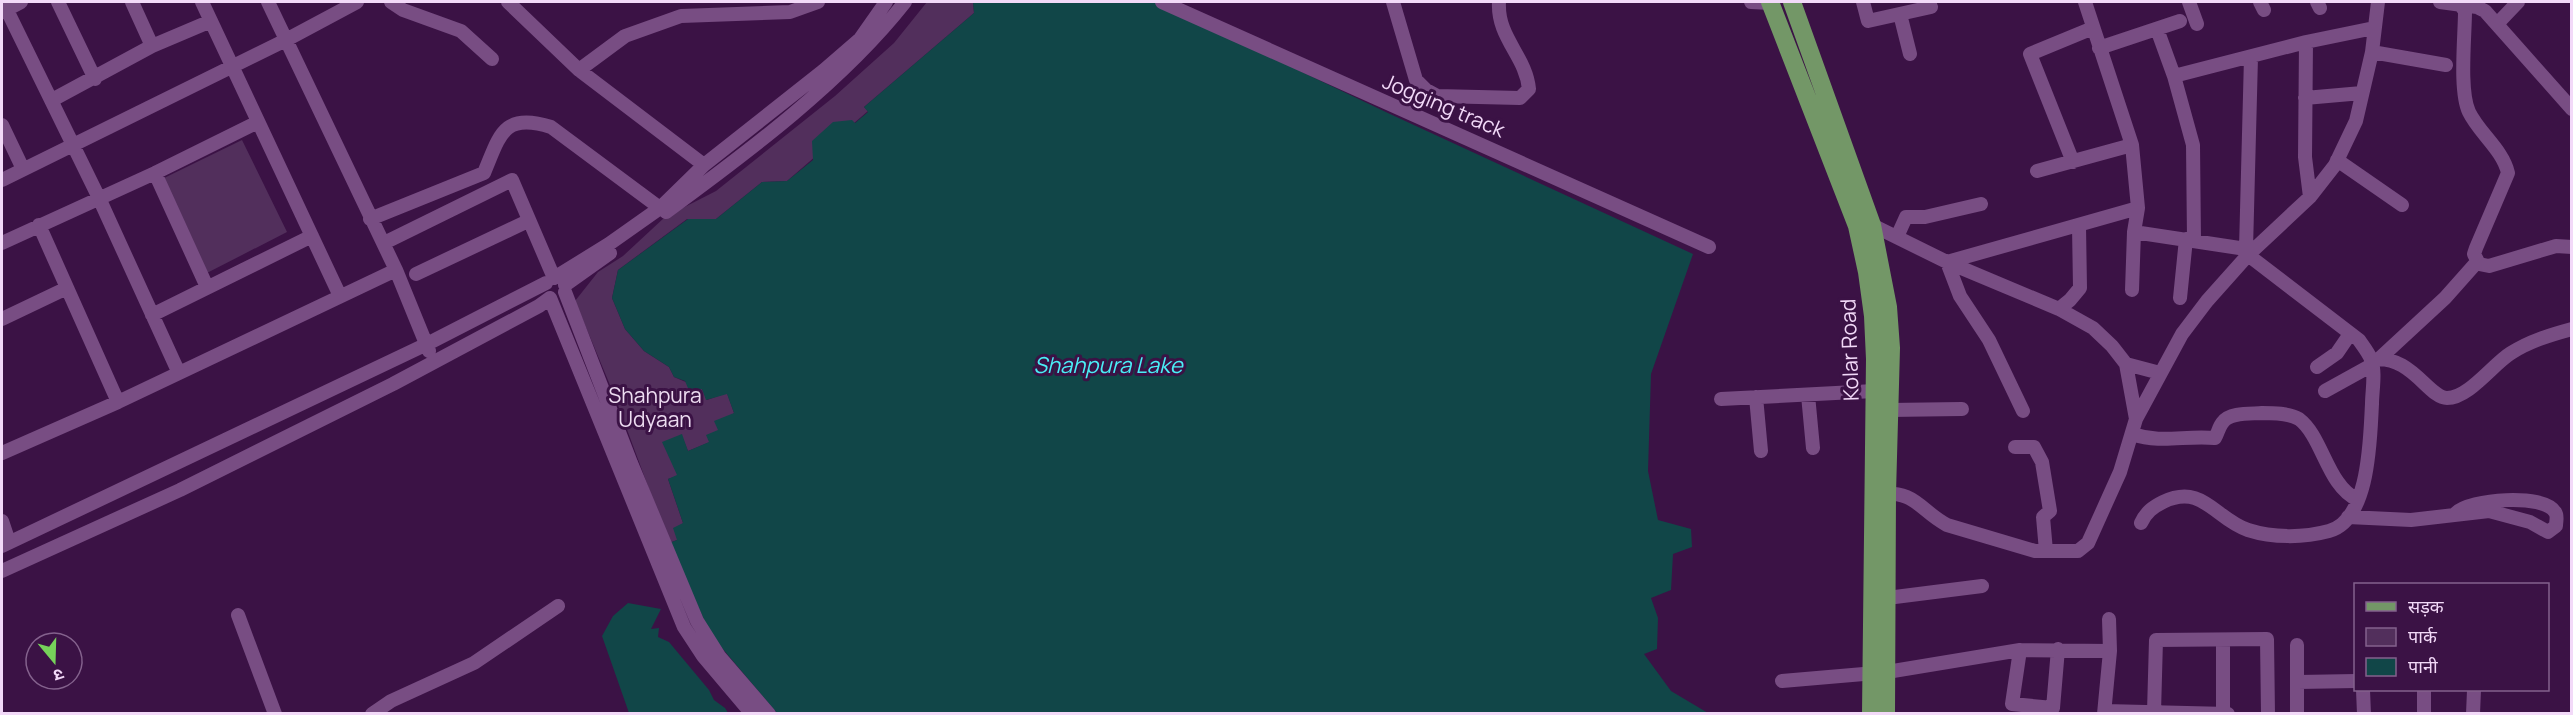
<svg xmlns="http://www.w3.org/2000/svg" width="2573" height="715" viewBox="0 0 2573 715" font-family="Manrope,'Noto Sans Devanagari',sans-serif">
  <rect width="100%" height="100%" fill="#3b1245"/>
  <path fill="#522f5c" d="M 927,2 L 973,2 L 974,13 L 864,107 L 868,111 L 787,181 L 762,182 L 716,219 L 687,219 L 618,270 L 612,298 L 625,329 L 644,351 L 669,367 L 674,377 L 702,389 L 707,400 L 727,393 L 734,413 L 710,442 L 688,451 L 681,434 L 677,476 L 668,479 L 683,523 L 677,540 L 669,543 L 615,397 L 575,301 L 598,272 L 623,256 L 665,217 L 716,191 L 835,96 L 894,43 Z
    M 242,140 L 287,232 L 203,275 L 162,179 Z"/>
  <path fill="#114648" d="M 973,2 L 1155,2 L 1390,114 L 1693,254 L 1651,374 L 1648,471 L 1658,520 L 1691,529 L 1692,547 L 1673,554 L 1671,590 L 1651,598 L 1658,618 L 1657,649 L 1644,654 L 1671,691 L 1708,713 L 777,713 L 711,635 L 669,543 L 677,540 L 673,528 L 683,523 L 668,479 L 677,475 L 662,442 L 682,434 L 688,451 L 709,442 L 706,435 L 718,430 L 714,421 L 734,413 L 727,394 L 706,400 L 702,389 L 690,393 L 685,381 L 674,377 L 669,367 L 644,351 L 625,329 L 612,298 L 618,270 L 688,219 L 716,219 L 762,182 L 787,181 L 813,160 L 812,141 L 833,122 L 852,120 L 855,123 L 868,112 L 864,107 L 974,13 Z
    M 628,603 L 661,609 L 651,629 L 659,628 L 658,637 L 669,642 L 709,690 L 714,700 L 725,708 L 728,713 L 629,713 L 602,636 L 613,616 Z"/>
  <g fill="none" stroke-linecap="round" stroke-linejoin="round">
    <path stroke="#784d83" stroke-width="14" d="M 3,2 L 99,198 L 178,371
      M 58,2 L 95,79
      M 132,2 L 152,46
      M 202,2 L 340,296
      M 268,2 L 396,270 L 429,351
      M 391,2 L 403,10 L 461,31 L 492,59
      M 508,2 L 579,70 L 704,165
      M 1162,2 C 1344,84 1527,164 1709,247
      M 1393,2 L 1416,80 L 1426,90 L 1437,96 L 1520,98 L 1529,89 C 1526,56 1497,38 1499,2
      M 1751,2 L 1771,3
      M 1863,2 L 1868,21 L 1931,7
      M 2085,2 L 2132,145 L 2138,208 L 2134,232 L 2132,290
      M 2189,2 L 2197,24
      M 2260,2 L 2264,10
      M 2317,2 L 2320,8
      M 2440,2 L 2477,7 L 2485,11 L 2572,109
      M 2461,6 L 2465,11 C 2465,36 2459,91 2469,112 C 2479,133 2503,150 2508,173 L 2476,248 L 2474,254 L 2479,264 L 2489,266 L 2556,246 L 2572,247
      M 2,12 L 21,2
      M 1900,14 L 1910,54
      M 2498,23 L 2518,2
      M 2157,29 L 2174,76 L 2193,145 L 2194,240
      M 2306,42 L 2305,157 L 2310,197
      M 2099,48 L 2180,21
      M 2372,52 L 2446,65
      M 579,70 L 625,36 L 681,16 L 790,12 L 818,2
      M 2174,76 L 2306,42 L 2374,28
      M 2305,98 L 2362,93
      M 52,100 L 152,46 L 211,21
      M 2,125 L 23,169
      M 2337,160 L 2402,205
      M 2073,162 L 2030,54 L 2093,28
      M 2037,171 L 2132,145
      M 155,173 L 207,287
      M 2,180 L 286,40 L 357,2
      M 666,212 C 748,152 843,81 905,2
      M 370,219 L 484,173 C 500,135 503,112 551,127 L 660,208
      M 39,225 L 118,402
      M 1872,225 L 1947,262 L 2059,309 L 2093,328 L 2112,346 L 2126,364 L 2160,373
      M 2134,232 L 2246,249
      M 1897,237 L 1906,217 L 1925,217 L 1981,204
      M 2,243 L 155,173 L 258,122
      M 384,243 L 512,180 L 554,278 L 609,244 L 660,208 L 704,165 L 823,71 L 860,39 L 886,2
      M 416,274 L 528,221
      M 565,285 L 610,253
      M 565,292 L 631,463 L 697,621 L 719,656 L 769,714
      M 2180,298 L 2186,239
      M 2059,309 L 2070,300 L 2080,288 L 2079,226
      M 152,315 L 312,236
      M 2,319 L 67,288
      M 2379,359 L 2445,298 L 2477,262
      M 2371,360 C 2411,353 2428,398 2447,398 C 2469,398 2493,364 2511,353 C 2530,341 2550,335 2572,329
      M 2126,364 L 2136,419
      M 2317,367 L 2337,353 L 2350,334
      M 2325,391 L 2372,365
      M 1808,395 L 1813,448
      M 1756,397 L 1761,451
      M 1721,399 L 1874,391
      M 1889,410 L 1962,409
      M 2023,411 L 1989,340 L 1960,296 L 1947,262 L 2138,208
      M 2132,434 C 2163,444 2184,435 2215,438 C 2218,433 2219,426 2223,422 C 2230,412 2252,414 2262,413 C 2273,413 2289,413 2299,419 C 2323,437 2327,486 2358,500
      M 2015,447 L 2034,447 L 2042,462 L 2050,511 L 2043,517 L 2046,551
      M 2,453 L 118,402 L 396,270
      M 1878,494 C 1916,490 1919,510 1947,525 L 2035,551 L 2078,551 L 2088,543 L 2120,472 L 2136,419 L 2182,334 L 2207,301 L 2248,255 L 2310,197 L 2335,165 L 2356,121 L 2372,52 L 2378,2
      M 2348,517 L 2411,520 L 2489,511 L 2530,522 L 2548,532 L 2556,526 C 2556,521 2558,516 2555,512 C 2544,493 2469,499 2456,513
      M 2,521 L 9,542
      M 2141,523 C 2146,512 2153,507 2163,502 C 2203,483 2215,519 2248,530 C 2273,538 2303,538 2329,531 C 2370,520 2370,437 2372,404 C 2372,390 2376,373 2371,359 C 2368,352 2363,346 2359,340 L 2248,255 L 2246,249 L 2251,57
      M 2,546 L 427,344 L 546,283
      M 2,571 L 180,490 L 393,384 L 539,306 L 550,298 L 684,627 L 703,656 L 752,714
      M 1887,598 L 1982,586
      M 238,615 L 275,714
      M 2223,640 L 2223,713
      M 2297,645 L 2297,714
      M 2020,650 L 2012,704 L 2053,708 L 2058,649
      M 1782,681 L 1887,672 L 2020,650 L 2110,651
      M 2298,682 L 2356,681
      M 2363,690 L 2364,714
      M 2424,690 L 2424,714
      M 2105,711 L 2228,714
      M 2154,712 L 2156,640 L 2267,639 L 2268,714
      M 372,714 L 391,701 L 474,663 L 558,606
      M 2104,714 L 2110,651 L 2109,619
      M 2473,714 L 2474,690"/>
    <path stroke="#739767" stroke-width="18" d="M 1770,2 L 1857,226 L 1867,272 L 1873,316 L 1875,359 L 1871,714
      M 1792,2 L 1872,225 L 1888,307 L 1891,348 L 1887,493 L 1886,714"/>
  </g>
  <g text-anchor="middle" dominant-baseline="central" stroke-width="6" stroke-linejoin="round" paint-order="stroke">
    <g font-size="21" fill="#f2d9f8" stroke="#3b1245">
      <text transform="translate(1444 105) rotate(23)">Jogging track</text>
      <text transform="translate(1849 350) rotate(-92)">Kolar Road</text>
    </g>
    <g font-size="21" fill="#eddcf1" stroke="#3b1245">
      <text x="655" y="395">Shahpura<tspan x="655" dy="24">Udyaan</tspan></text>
    </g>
    <g font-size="22" font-style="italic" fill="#4aeff6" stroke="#3b1245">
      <text x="1108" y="365">Shahpura Lake</text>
    </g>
  </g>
  <rect width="2573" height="715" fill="none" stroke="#f2d9f8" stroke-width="6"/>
  <rect x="2354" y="583" width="195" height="108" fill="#3b1245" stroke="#84628d" stroke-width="1.5"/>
  <rect x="2366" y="602" width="30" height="9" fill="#739767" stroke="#84628d" stroke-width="1.5"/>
  <text x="2408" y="613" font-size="18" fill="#f2d9f8">सड़क</text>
  <rect x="2366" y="628" width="30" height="18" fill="#522f5c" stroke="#84628d" stroke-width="1.5"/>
  <text x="2408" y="643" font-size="18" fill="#f2d9f8">पार्क</text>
  <rect x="2366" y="658" width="30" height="18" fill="#114648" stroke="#84628d" stroke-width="1.5"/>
  <text x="2408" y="673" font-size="18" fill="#f2d9f8">पानी</text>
  <g transform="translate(54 661) rotate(161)"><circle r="28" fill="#3b1245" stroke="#84628d" stroke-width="1.5"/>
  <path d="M0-4.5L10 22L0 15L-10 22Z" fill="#76d25a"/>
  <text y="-9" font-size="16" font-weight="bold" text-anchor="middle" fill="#f2d9f8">उ</text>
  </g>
</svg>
